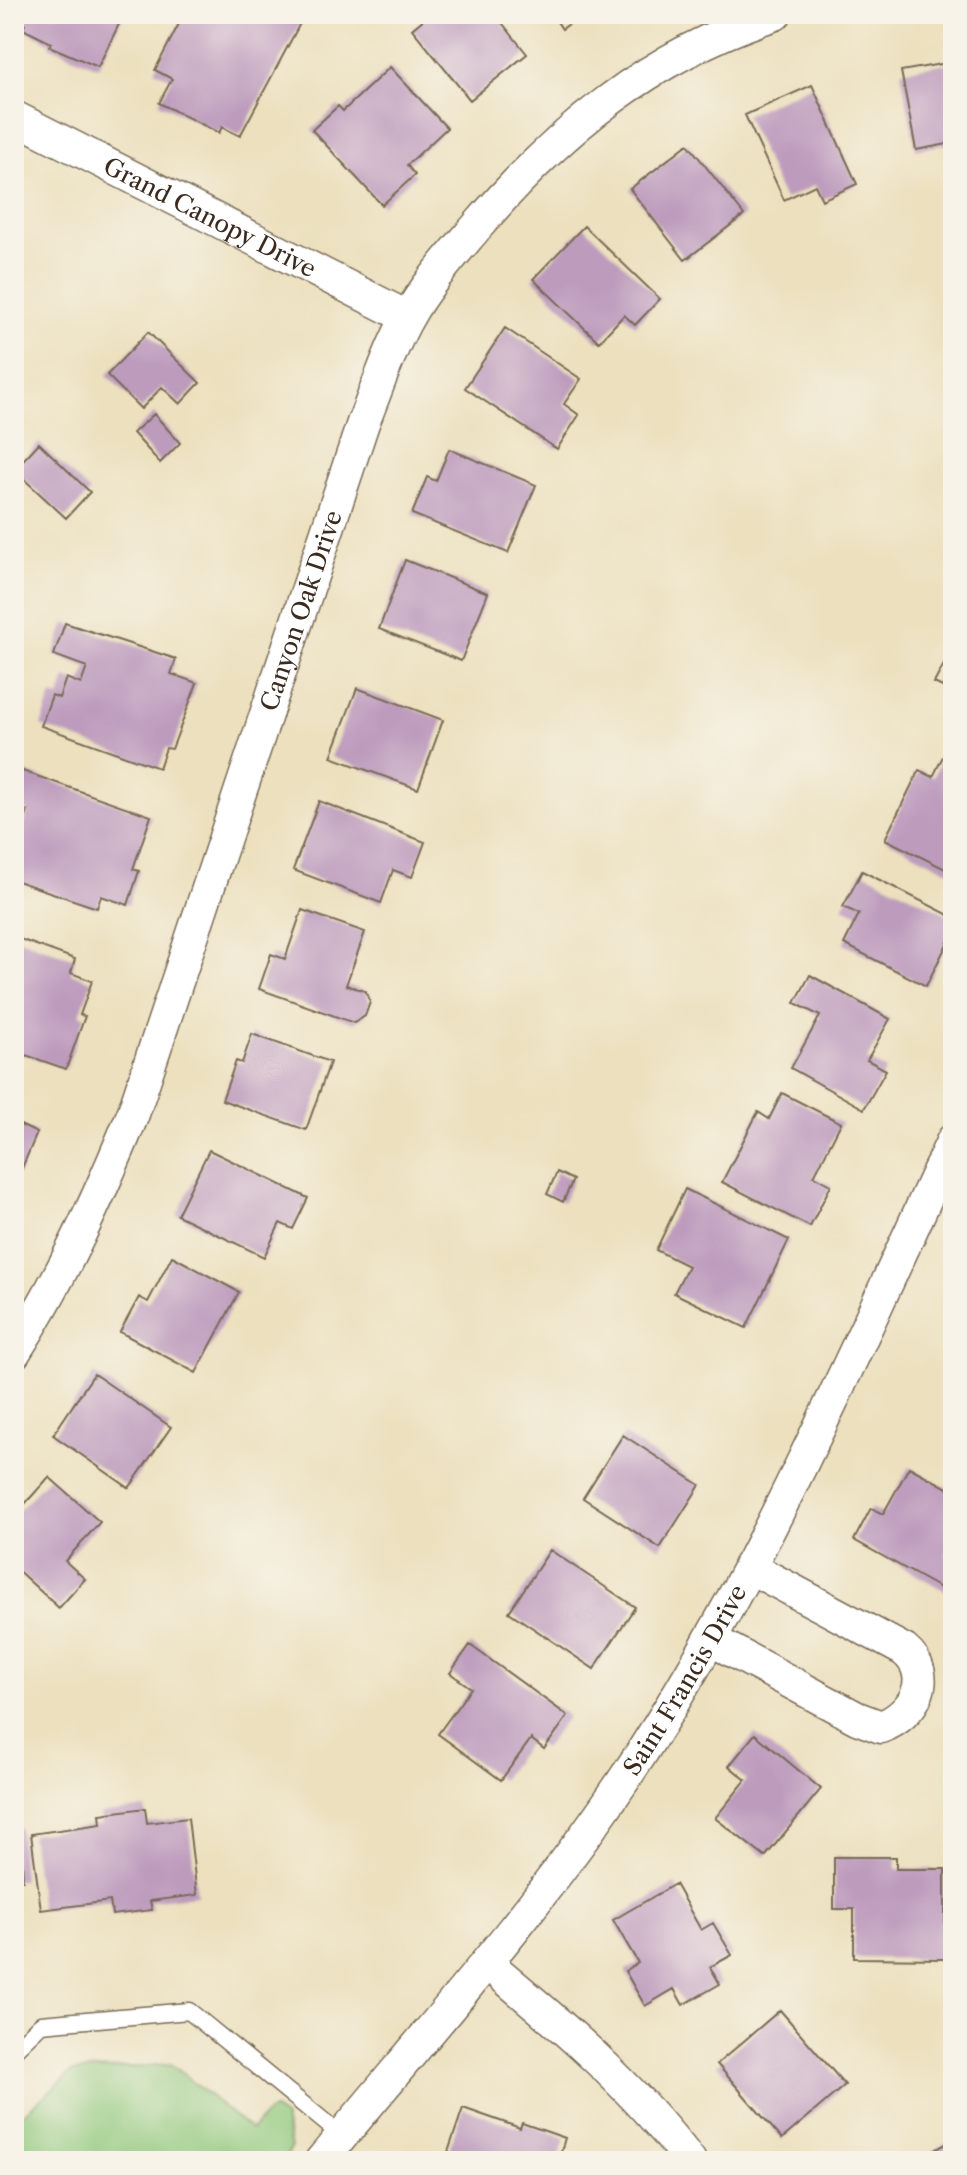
<svg xmlns="http://www.w3.org/2000/svg" width="967" height="2175" viewBox="0 0 967 2175" font-family="'Libre Caslon Text',serif">
  <rect width="100%" height="100%" fill="#f7f3e8"/>
  <filter id="ink" filterUnits="userSpaceOnUse"><feTurbulence type="fractalNoise" baseFrequency=".0125" numOctaves="2"/><feDisplacementMap in="SourceGraphic" scale="16" xChannelSelector="R" yChannelSelector="G"/><feConvolveMatrix kernelMatrix="1 2 1 2 8 2 1 2 1" color-interpolation-filters="sRGB"/></filter>
  <filter id="wash" filterUnits="userSpaceOnUse"><feTurbulence type="fractalNoise" baseFrequency=".006" numOctaves="4" result="noise"/><feDisplacementMap in="SourceGraphic" scale="32" xChannelSelector="R" yChannelSelector="G"/><feGaussianBlur stdDeviation="1.8" result="paint"/><feColorMatrix in="noise" values="0 0 0 0 0 0 0 0 0 0 0 0 0 0 0 0 0 1.4 0 .05"/><feComposite in="paint" operator="in"/></filter>
  <g filter="url(#wash)">
    <rect width="100%" height="100%" fill="#ece0be"/>
    <path fill="#90c87c" stroke="#66794d" stroke-width="2" d="M 171,2064 L 251,2130 L 268,2112 L 274,2110 L 283,2116 L 291,2147 L 285,2161 L 14,2161 L 14,2111 L 20,2117 L 72,2072 Z"/>
    <g id="blocks">
      <path fill="#bd9bbd" d="M 14,14 L 124,14 L 98,67 L 49,46 L 51,43 L 23,29 L 25,24 L 14,19 Z
        M 184,14 L 225,14 L 238,21 L 242,14 L 256,14 L 265,18 L 267,14 L 305,14 L 240,136 L 222,127 L 219,133 L 159,103 L 172,79 L 155,70 Z
        M 430,14 L 495,14 L 527,54 L 470,100 L 412,29 Z
        M 552,14 L 583,14 L 562,29 Z
        M 953,62 L 953,143 L 916,150 L 901,71 Z
        M 390,67 L 447,128 L 407,165 L 415,175 L 382,205 L 312,130 L 338,106 L 343,111 Z
        M 812,85 L 857,184 L 822,200 L 815,185 L 784,200 L 745,115 Z
        M 688,144 L 744,215 L 685,260 L 630,189 Z
        M 584,226 L 660,299 L 635,325 L 624,315 L 599,342 L 533,279 Z
        M 505,328 L 581,379 L 564,404 L 579,415 L 557,449 L 465,388 Z
        M 148,332 L 200,383 L 180,404 L 162,387 L 141,409 L 107,375 Z
        M 154,414 L 180,443 L 160,463 L 133,433 Z
        M 39,443 L 90,492 L 66,518 L 14,470 Z
        M 449,449 L 536,485 L 508,553 L 412,514 L 427,477 L 436,481 Z
        M 405,560 L 488,593 L 461,661 L 379,629 Z
        M 65,623 L 176,659 L 171,674 L 197,683 L 172,749 L 166,748 L 159,768 L 41,726 L 52,695 L 59,698 L 66,678 L 81,684 L 87,667 L 54,655 Z
        M 949,655 L 953,657 L 953,692 L 934,683 Z
        M 357,688 L 443,720 L 418,789 L 331,757 Z
        M 946,750 L 953,754 L 953,873 L 885,839 L 919,770 L 933,777 Z
        M 14,768 L 151,816 L 133,869 L 139,871 L 128,905 L 101,896 L 97,908 L 14,880 L 14,828 L 21,830 L 28,811 L 14,806 Z
        M 319,801 L 425,842 L 412,877 L 393,870 L 381,903 L 293,870 Z
        M 862,871 L 953,917 L 953,932 L 926,986 L 844,944 L 859,914 L 843,907 Z
        M 302,910 L 365,932 L 346,985 L 365,991 L 370,1002 L 365,1016 L 354,1023 L 259,989 L 271,954 L 285,959 Z
        M 14,937 L 75,959 L 71,973 L 92,981 L 80,1015 L 85,1016 L 66,1069 L 14,1051 Z
        M 810,975 L 890,1019 L 867,1060 L 886,1070 L 864,1109 L 791,1068 L 820,1016 L 795,1003 Z
        M 252,1034 L 330,1062 L 306,1130 L 222,1100 L 236,1061 L 242,1063 Z
        M 782,1093 L 841,1123 L 814,1176 L 831,1185 L 810,1227 L 722,1182 L 758,1112 L 769,1119 Z
        M 14,1122 L 37,1133 L 19,1175 L 17,1174 L 14,1180 Z
        M 209,1150 L 308,1198 L 293,1229 L 280,1223 L 264,1257 L 177,1215 Z
        M 557,1172 L 573,1180 L 563,1202 L 547,1194 Z
        M 685,1189 L 789,1240 L 746,1328 L 674,1293 L 688,1266 L 656,1250 Z
        M 172,1256 L 239,1292 L 196,1373 L 120,1332 L 139,1297 L 148,1302 Z
        M 94,1374 L 171,1427 L 129,1488 L 53,1435 Z
        M 623,1435 L 700,1485 L 660,1548 L 583,1498 Z
        M 909,1467 L 953,1491 L 953,1541 L 946,1555 L 953,1559 L 953,1586 L 949,1593 L 854,1540 L 871,1508 L 883,1514 Z
        M 49,1477 L 100,1522 L 65,1561 L 85,1579 L 59,1608 L 14,1567 L 14,1516 Z
        M 550,1550 L 635,1607 L 594,1669 L 509,1612 Z
        M 470,1645 L 568,1716 L 544,1749 L 531,1739 L 501,1780 L 438,1734 L 471,1688 L 450,1673 Z
        M 755,1734 L 821,1789 L 765,1857 L 715,1818 L 746,1780 L 729,1766 Z
        M 145,1808 L 147,1823 L 188,1818 L 197,1895 L 150,1901 L 152,1910 L 112,1915 L 110,1901 L 41,1910 L 31,1834 L 101,1824 L 100,1814 Z
        M 20,1827 L 23,1880 L 14,1880 L 14,1828 Z
        M 834,1857 L 896,1857 L 896,1869 L 945,1869 L 945,1959 L 854,1958 L 854,1909 L 834,1909 Z
        M 675,1884 L 701,1930 L 713,1923 L 732,1955 L 710,1967 L 720,1984 L 683,2005 L 674,1989 L 645,2006 L 625,1971 L 638,1963 L 613,1920 Z
        M 780,2010 L 845,2085 L 782,2139 L 717,2064 Z
        M 463,2108 L 520,2128 L 522,2123 L 565,2138 L 558,2161 L 445,2161 Z
        M 953,2140 L 953,2161 L 927,2161 L 924,2156 Z"/>
    </g>
  </g>
  <g filter="url(#ink)">
    <use href="#blocks" fill-opacity="0" stroke="#796a56" stroke-width="2"/>
    <g fill="none" stroke-linecap="round" stroke-linejoin="round">
      <g stroke="#796a56" stroke-width="19">
        <path id="service" d="M 14,2050 L 41,2024 L 189,2011 L 342,2136"/>
      </g>
      <g stroke="#796a56" stroke-width="35">
        <g id="minor">
          <path id="s1" d="M 14,117 L 407,317"/>
          <path id="s2" d="M 14,1353 C 62,1278 99,1197 133,1114 L 363,423 C 377,389 389,350 408,317 C 425,286 451,257 474,230 C 558,131 650,55 775,14"/>
          <path d="M 710,1639 L 857,1718 L 881,1727 C 914,1715 936,1676 904,1650 L 749,1567"/>
          <path d="M 487,1963 C 560,2024 632,2085 690,2161"/>
          <path id="s3" d="M 321,2161 C 424,2036 532,1916 623,1781 C 757,1582 851,1358 953,1140"/>
        </g>
      </g>
      <use href="#service" stroke="#fff" stroke-width="16"/>
      <use href="#minor" stroke="#fff" stroke-width="32"/>
    </g>
  </g>
  <g text-anchor="middle" dominant-baseline="central" stroke-width="6" stroke-linejoin="round" paint-order="stroke">
    <g font-size="24" fill="#3b2a1e" stroke="#f7f3e8">
      <text stroke="none"><textPath href="#s1" startOffset="220">Grand Canopy Drive</textPath></text>
      <text stroke="none"><textPath href="#s2" startOffset="798">Canyon Oak Drive</textPath></text>
      <text stroke="none"><textPath href="#s3" startOffset="604">Saint Francis Drive</textPath></text>
    </g>
  </g>
  <rect width="967" height="2175" fill="none" stroke="#f7f3e8" stroke-width="48"/>
</svg>
